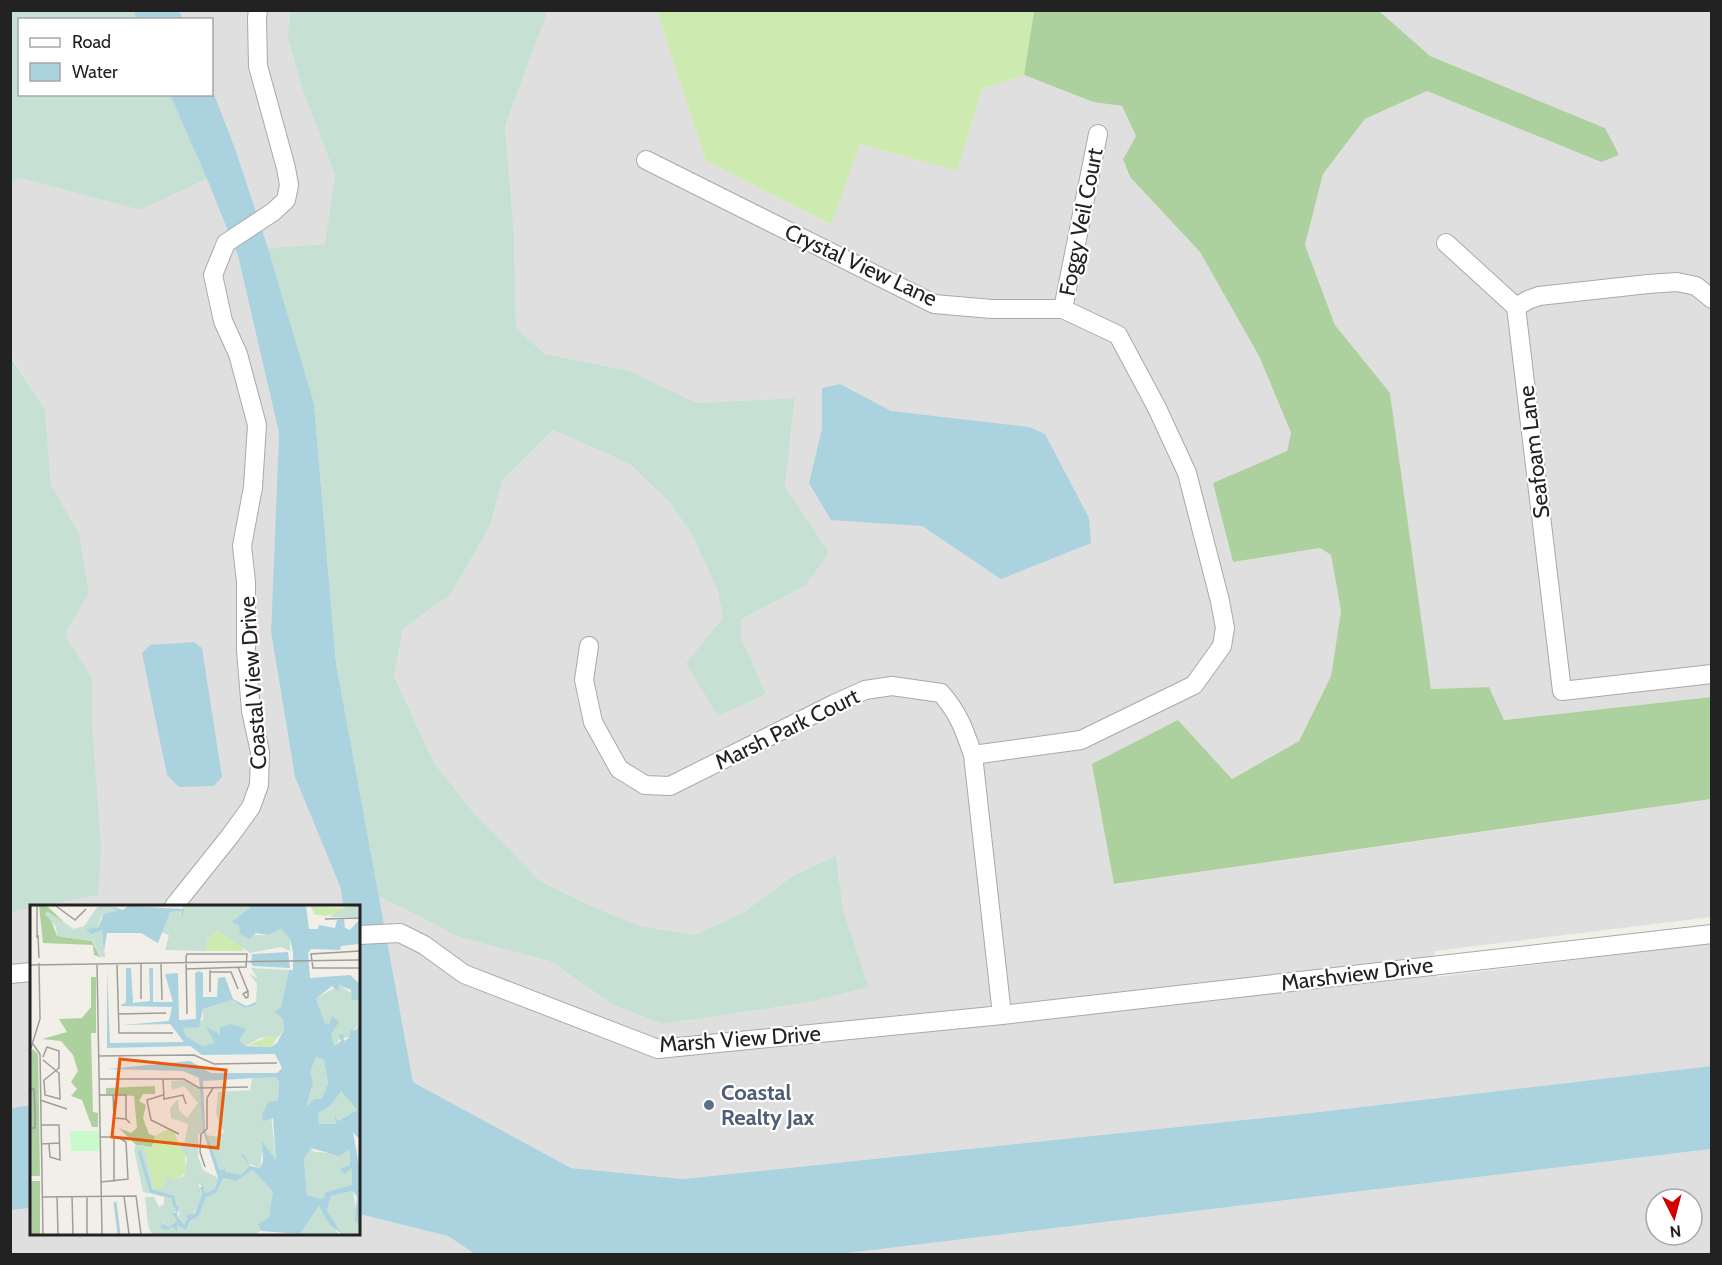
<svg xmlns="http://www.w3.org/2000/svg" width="1722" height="1265" viewBox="0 0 1722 1265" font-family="Cabin,sans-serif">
  <rect width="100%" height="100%" fill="#f2efe9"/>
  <path fill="#e0dfdf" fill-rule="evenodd" d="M 179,11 L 291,11 L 287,34 L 303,91 L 335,175 L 326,244 L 268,248 L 236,151 L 212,89 L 212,20 L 183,19 Z
    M 548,11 L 657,11 L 706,161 L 830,224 L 860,144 L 957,171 L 982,89 L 1024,75 L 1093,102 L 1122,106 L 1136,136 L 1123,159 L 1130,177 L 1200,252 L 1259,356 L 1291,434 L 1287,451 L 1214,483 L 1233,562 L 1320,548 L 1331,555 L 1341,611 L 1331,676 L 1299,741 L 1232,779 L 1178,720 L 1115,884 L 1711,799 L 1711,917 L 1434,951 L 1437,977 L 1711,943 L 1711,1066 L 1310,1113 L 683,1179 L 571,1168 L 413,1082 L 379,897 L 419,916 L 456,936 L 552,962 L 613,1005 L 663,1024 L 811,1002 L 869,987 L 843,909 L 836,855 L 791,877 L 744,912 L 695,935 L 640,926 L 593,907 L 540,881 L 478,818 L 434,763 L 394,676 L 403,629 L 450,595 L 490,526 L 503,479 L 553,430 L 630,464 L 668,501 L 692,534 L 718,592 L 723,619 L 686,663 L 766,694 L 741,637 L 741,619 L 805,586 L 828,553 L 785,487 L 795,398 L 697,403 L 630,371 L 545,354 L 516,328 L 514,233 L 505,126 Z
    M 1379,11 L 1711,11 L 1711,697 L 1503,720 L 1489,687 L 1431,689 L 1390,394 L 1335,325 L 1305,245 L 1323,174 L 1365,119 L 1427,91 L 1601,162 L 1605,128 L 1429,56 Z
    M 20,178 L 140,210 L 207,179 L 238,256 L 279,433 L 271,632 L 295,777 L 341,889 L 343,906 L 37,906 L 98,895 L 92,722 L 92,678 L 65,635 L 89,591 L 79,533 L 51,485 L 45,409 L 11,356 L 11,182 Z
    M 31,908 L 31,1105 L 11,1108 L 10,912 Z
    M 1711,1149 L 1711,1254 L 839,1254 ZM 1656,1199 L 1692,1199 L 1692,1235 L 1656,1235 Z
    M 31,1208 L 32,1234 L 358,1234 L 359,1214 L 448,1236 L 475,1254 L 11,1254 L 10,1210 Z"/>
  <path fill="#cdebb0" d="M 657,11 L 1034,11 L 1024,75 L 982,89 L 957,171 L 860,144 L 831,224 L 706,161 Z"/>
  <path fill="#add19e" d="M 1034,11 L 1379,11 L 1430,56 L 1605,128 L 1619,155 L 1601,162 L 1427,91 L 1365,119 L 1323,174 L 1305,245 L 1335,325 L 1390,393 L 1431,689 L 1489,687 L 1504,720 L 1711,697 L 1711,799 L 1114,884 L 1092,764 L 1178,720 L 1232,779 L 1299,741 L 1331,676 L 1341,611 L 1331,555 L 1320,548 L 1233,562 L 1213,483 L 1287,451 L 1291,433 L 1259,356 L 1200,252 L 1130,177 L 1123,159 L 1136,136 L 1122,106 L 1093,102 L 1024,75 Z"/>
  <path fill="#c6e0d4" d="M 11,11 L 133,11 L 137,19 L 20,20 L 20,94 L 170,95 L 207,179 L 140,210 L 20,178 L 11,182 Z
    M 291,11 L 548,11 L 505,126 L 514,233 L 516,328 L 545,354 L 630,371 L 697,403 L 795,398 L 785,487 L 829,553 L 805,586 L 741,619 L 741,637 L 766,694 L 718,716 L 686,663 L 723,618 L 718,592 L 692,534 L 668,501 L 630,464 L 553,430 L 503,479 L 490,526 L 450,595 L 403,629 L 394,676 L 434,763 L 478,818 L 540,881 L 593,907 L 640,926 L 695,935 L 744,912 L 791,877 L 836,855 L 843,909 L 869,987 L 811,1002 L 663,1024 L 613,1005 L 552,962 L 456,936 L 419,916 L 379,897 L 336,663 L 314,403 L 268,248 L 325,244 L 335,175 L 303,91 L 287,34 Z
    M 10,356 L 45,409 L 51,485 L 79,533 L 89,592 L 65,635 L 92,678 L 92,722 L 101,848 L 98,895 L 11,912 Z"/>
  <path fill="#aad3df" d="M 133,11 L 179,11 L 183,19 L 137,19 Z
    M 212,89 L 236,151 L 268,248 L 314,403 L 336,663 L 413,1082 L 571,1168 L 683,1179 L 1310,1113 L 1711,1066 L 1711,1149 L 839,1254 L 475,1254 L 448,1236 L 359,1214 L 358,906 L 343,906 L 341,889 L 295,777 L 271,632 L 279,433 L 238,256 L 207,179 L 170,95 L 212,94 Z
    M 840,384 L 891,411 L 1029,427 L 1045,434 L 1089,518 L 1091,543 L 1001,579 L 922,526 L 831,520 L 809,483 L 822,429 L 822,388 Z
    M 194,642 L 202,648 L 222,777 L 214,786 L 179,787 L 167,775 L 142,653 L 150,645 Z
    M 31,1105 L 31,1208 L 11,1210 L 11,1108 Z"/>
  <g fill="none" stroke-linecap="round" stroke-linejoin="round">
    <g stroke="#a9a9a9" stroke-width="20">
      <path id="street" d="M 646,160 L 934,304 L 992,309 L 1063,309 L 1118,335 L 1157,408 L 1187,473 L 1220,601 L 1225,628 L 1222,646 L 1194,685 L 1081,740 L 973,755
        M 1446,243 L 1516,307 L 1562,691 L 1712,674
        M 1516,307 L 1528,300 L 1539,296 L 1648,284 L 1677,282 L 1696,286 L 1712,299
        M 1063,309 L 1098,134
        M 589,646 L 584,680 L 593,722 L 619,769 L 645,785 L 670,786 L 834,704 L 865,690 L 892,686 L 941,693 C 959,714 964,729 973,755 L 1002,1015
        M 174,906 L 230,836 L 251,807 L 259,785 L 260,752 L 251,711 L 246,650 L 246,582 L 242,546 L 253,487 L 257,425 L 238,354 L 223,321 L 213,275 L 226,243 L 273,212 L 286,200 L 289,185 L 286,168 L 258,66 L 257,18 L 258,10
        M 358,935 L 400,933 L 424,945 L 464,974 L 658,1049 L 1002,1015 L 1712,934
        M 10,974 L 32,972"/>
    </g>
    <use href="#street" stroke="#fff" stroke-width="18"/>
  </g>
  <circle fill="#5c6f8a" stroke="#fff" stroke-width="2" cx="709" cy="1105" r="6"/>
  <g text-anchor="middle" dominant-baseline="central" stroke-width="4.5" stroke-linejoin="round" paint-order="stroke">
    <g font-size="22" fill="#222" stroke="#fff">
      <text transform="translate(1081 222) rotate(-79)">Foggy Veil Court</text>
      <text transform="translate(861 265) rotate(25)">Crystal View Lane</text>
      <text transform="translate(1534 452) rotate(-97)">Seafoam Lane</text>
      <text transform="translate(253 683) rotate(-94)">Coastal View Drive</text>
      <text transform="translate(787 729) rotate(-26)">Marsh Park Court</text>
      <text transform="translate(1357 974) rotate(-7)">Marshview Drive</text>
      <text transform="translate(740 1039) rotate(-4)">Marsh View Drive</text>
    </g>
    <g font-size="22" font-weight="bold" fill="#4e5e75" stroke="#fff" text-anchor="start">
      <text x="721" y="1092">Coastal<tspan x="721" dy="25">Realty Jax</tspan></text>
    </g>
  </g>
  <g transform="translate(30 905)">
    <rect width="330" height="330" fill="#f2efe9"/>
    <path d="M 281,1 L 311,3 L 318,1 L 310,8 L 294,11 L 284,9 ZM 188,25 L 213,41 L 213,46 L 175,46 L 178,34 ZM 243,130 L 249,131 L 241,142 L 217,140 ZM 138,224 L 145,228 L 149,242 L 155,248 L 156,268 L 144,276 L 136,269 L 133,284 L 124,284 L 114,240 L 122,242 L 125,231 Z" fill="#cdebb0"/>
    <path d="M 9,1 L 17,1 L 39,22 L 18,7 L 27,31 L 62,36 L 70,52 L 64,50 L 63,40 L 13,38 ZM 61,72 L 66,72 L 66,128 L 61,128 L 63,207 L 68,208 L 68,222 L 62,222 L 52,195 L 41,191 L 47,184 L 41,177 L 48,166 L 43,150 L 31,136 L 12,134 L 37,127 L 29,114 L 52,113 L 61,102 ZM 3,144 L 8,149 L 10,271 L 0,271 L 0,149 ZM 125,181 L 125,189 L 113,189 L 109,196 L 116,200 L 113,213 L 119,229 L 125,231 L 122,242 L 106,240 L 89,223 L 101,228 L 107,223 L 104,191 L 76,189 L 76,183 ZM 0,276 L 10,276 L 10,329 L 0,329 Z" fill="#add19e"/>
    <path d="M 68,1 L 81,1 L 88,7 L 71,12 L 68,23 L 63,22 L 64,14 L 62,23 L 56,24 L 72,24 L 75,52 L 70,52 L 63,36 L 27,31 L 26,22 L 15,9 L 17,6 L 44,24 L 54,21 ZM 153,1 L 222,1 L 209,21 L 222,30 L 238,30 L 251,24 L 260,34 L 260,46 L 251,42 L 220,48 L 188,25 L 178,34 L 175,46 L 135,45 L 139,30 L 131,27 L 135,17 L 140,7 L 150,6 L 151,11 ZM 318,1 L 330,1 L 330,12 L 299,12 ZM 221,63 L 259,65 L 252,103 L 245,108 L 253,114 L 254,124 L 249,131 L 230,133 L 215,141 L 209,135 L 210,125 L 180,130 L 186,138 L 172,141 L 156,131 L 153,123 L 173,115 L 173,104 L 202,95 L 215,103 L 226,100 L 227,79 L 219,68 L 228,74 ZM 309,80 L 329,93 L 330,117 L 319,132 L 310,134 L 304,142 L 299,135 L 306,114 L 302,112 L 299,119 L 295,118 L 286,94 ZM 286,152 L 294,155 L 298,179 L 291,194 L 275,204 L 282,183 L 280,166 ZM 226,172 L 245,172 L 249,176 L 248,196 L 240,199 L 246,256 L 232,246 L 230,263 L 217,258 L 219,261 L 211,270 L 203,272 L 196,267 L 191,252 L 194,264 L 190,265 L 176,230 L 188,232 L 194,227 L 186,209 L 188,187 L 220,185 L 222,174 ZM 154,175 L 170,185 L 173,226 L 168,230 L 168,252 L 173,265 L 188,273 L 185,284 L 175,288 L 173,280 L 168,277 L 172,290 L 167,303 L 153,321 L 147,312 L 150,308 L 146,301 L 148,307 L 143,308 L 147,316 L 139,322 L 132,316 L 132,322 L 138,324 L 143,322 L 145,326 L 147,320 L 156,325 L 160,316 L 169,311 L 176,291 L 186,287 L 193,273 L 206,276 L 223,265 L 243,287 L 244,296 L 239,312 L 228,319 L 231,326 L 225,329 L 122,329 L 118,321 L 115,292 L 124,292 L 129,302 L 134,299 L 134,292 L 113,287 L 104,244 L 106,240 L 114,240 L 124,284 L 133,283 L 136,269 L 144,275 L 154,271 L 157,254 L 148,239 L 154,240 L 158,219 L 141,213 L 140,203 L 148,194 L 149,205 L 157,213 L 168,198 L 154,181 L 142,185 L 141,176 ZM 311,186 L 327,205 L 308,216 L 306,213 L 306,219 L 289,219 L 288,208 ZM 281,243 L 284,247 L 303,248 L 320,244 L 320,260 L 315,265 L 315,268 L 322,263 L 323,280 L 296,287 L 293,294 L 277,290 L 274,254 ZM 323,286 L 330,329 L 312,329 L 297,305 L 301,291 ZM 289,301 L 294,304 L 308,329 L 270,329 Z" fill="#c6e0d4"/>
    <path d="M 40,226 L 69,226 L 70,246 L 41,246 Z" fill="#c8facc"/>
    <path d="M 81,1 L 93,5 L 98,1 L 154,4 L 152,14 L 151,6 L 140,7 L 128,38 L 111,28 L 77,28 L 74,46 L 72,25 L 61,29 L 56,24 L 62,23 L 64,14 L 63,22 L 68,23 L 74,9 L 87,6 ZM 222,1 L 276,1 L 279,24 L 288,24 L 289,20 L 305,23 L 307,15 L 314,14 L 315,23 L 320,25 L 330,14 L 330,39 L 311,41 L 310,45 L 281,44 L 278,48 L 280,73 L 320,70 L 330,79 L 330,95 L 322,95 L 321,85 L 309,80 L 308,86 L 302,81 L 286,94 L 295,118 L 299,119 L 302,111 L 309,117 L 301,129 L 304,141 L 311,136 L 309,130 L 313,129 L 314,136 L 319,133 L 321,125 L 326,125 L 330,117 L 330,230 L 328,233 L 323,227 L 330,266 L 330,322 L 325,315 L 327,292 L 323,286 L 301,291 L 297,305 L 312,329 L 300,320 L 289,301 L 270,329 L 231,326 L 228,319 L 239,312 L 243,287 L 223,265 L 206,276 L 193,273 L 186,288 L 176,292 L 169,311 L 160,316 L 156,325 L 147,320 L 147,328 L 143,322 L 137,325 L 130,322 L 133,319 L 129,315 L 139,322 L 147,316 L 142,308 L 147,308 L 145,302 L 149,300 L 147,312 L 154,320 L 158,313 L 155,311 L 165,308 L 172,290 L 171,284 L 166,288 L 172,281 L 166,275 L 173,280 L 175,288 L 185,284 L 188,273 L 173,226 L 169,173 L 153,166 L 77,164 L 160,156 L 181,168 L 247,168 L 252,163 L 245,149 L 172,150 L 160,141 L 77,143 L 77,65 L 80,138 L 154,137 L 140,119 L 92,120 L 139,116 L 142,102 L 90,101 L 96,97 L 96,63 L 101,63 L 103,98 L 120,96 L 119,63 L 123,63 L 123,97 L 143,97 L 135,69 L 148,68 L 149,115 L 166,114 L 165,68 L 169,66 L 173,68 L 173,92 L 187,92 L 188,73 L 195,72 L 203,94 L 216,101 L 226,97 L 227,77 L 226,100 L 215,103 L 202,95 L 173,104 L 169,122 L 153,123 L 156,131 L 172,141 L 185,138 L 176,122 L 190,129 L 190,123 L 201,119 L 216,124 L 209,135 L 215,141 L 241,142 L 247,138 L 254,124 L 253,114 L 244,107 L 251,103 L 259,65 L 263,65 L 263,47 L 260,34 L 251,24 L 238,30 L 226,28 L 219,34 L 210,29 L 209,21 L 202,17 ZM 286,152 L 294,155 L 298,179 L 291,194 L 284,194 L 276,203 L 283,178 L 280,167 ZM 245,172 L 249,176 L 248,196 L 238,197 L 232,210 L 233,216 L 243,213 L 246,255 L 232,236 L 233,256 L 230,263 L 220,261 L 215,251 L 211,249 L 219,261 L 211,270 L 196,267 L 190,251 L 194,264 L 190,265 L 175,225 L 173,176 ZM 311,186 L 327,205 L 308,216 L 304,209 L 306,219 L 289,219 L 288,208 L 301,200 ZM 281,243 L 309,251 L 320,244 L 320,260 L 310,264 L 315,269 L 322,263 L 322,280 L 296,287 L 293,294 L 277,290 L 274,254 ZM 258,47 L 260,63 L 223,61 L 221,58 L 222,49 Z" fill="#aad3df" fill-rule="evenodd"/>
    <path fill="none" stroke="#aad3df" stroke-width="3" d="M 109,245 L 121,286 L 143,292 L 145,302M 85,297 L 89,329"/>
    <path fill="none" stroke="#9f9d99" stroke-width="1.5" d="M 26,1 L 45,15 L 56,4M 295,14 L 330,13M 8,30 L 9,53M 7,33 L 7,1M 330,46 L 281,49 L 283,63 L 330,63M 67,59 L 72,329M 131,59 L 132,95M 0,60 L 330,55M 87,60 L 89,128 L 143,128M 208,62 L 217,84 L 218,86 L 218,92 L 216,93 L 213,89 L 218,86M 156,64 L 216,62 L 217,49 L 157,49 L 156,52 L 157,109M 180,65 L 180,87M 180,67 L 201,67 L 208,84M 111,94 L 111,59M 88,109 L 136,108M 3,139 L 10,149 L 13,329M 0,146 L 10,114 L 9,58M 69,151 L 164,150 L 184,159 L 247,158M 13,152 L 17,142 L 29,146 L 29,163 L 13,176M 13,155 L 29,168 L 30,194 L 15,190 L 14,176M 69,174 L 154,174 L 169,183 L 218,182M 133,174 L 134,194 L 153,190 L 156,199M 0,184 L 4,184 L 5,206 L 5,223 L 0,223M 69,190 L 96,190 L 96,214 L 100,218M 83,190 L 84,213 L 96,214M 133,190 L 117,195 L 121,215 L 149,229M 10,195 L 37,204M 11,220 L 29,220 L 30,255 L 20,252 L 19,239M 84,231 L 84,277M 70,232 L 88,232 L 96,237 L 98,274 L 71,277M 11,239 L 30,238M 175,262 L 170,247 L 171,229 L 177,224 L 177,193 L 183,183M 27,291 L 28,329M 42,291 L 43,329M 57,291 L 57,329M 94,291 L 99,329M 12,292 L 106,291 L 111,329"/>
    <path fill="#e8590c" fill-opacity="0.15" stroke="#e8590c" stroke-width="3" d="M 90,154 L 196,165 L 188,243 L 82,232 Z"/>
    <rect width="330" height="330" fill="none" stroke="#222" stroke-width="3"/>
  </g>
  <rect width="1722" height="1265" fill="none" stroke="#222222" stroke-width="24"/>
  <rect x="18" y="18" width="195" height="78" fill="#ffffff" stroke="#a7a7a7" stroke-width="1.5"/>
  <rect x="30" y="38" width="30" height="9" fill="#ffffff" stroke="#a7a7a7" stroke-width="1.5"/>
  <text x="72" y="48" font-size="18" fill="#222222">Road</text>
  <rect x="30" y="63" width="30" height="18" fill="#aad3df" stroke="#a7a7a7" stroke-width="1.5"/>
  <text x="72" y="78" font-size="18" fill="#222222">Water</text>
  <g transform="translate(1674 1217) rotate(174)"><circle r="28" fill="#ffffff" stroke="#a7a7a7" stroke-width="1.5"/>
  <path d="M0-4.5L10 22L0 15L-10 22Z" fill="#d40000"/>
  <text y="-9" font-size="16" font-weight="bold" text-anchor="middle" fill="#222222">N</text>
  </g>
</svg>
